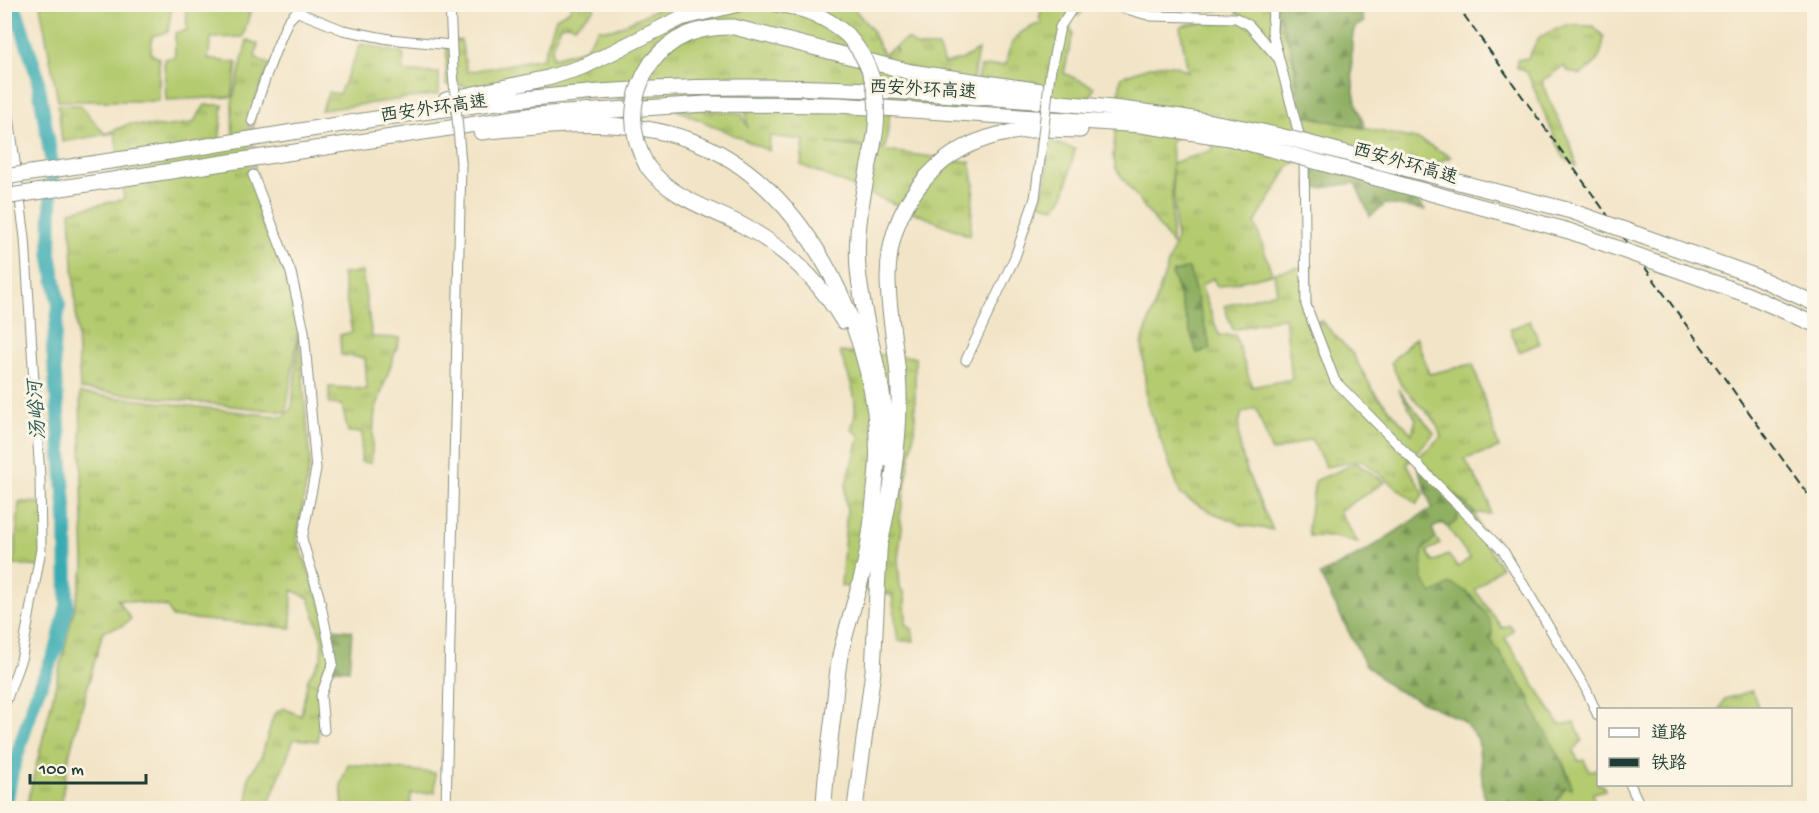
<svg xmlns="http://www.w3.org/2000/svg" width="1819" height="813" viewBox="0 0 1819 813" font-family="'Gochi Hand','LXGW WenKai TC',sans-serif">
  <defs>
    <pattern id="grass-tufts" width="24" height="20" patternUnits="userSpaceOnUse" patternTransform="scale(1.5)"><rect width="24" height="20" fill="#b4cb70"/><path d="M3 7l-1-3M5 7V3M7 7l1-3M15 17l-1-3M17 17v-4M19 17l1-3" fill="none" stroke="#92a65d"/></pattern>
    <pattern id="forest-firs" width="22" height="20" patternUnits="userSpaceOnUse" patternTransform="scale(1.5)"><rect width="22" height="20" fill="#8faf62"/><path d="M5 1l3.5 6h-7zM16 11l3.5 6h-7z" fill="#749052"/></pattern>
  </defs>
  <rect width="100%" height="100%" fill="#fcf5e5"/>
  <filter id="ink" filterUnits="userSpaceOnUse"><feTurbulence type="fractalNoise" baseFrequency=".0167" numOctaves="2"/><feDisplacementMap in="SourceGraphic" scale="12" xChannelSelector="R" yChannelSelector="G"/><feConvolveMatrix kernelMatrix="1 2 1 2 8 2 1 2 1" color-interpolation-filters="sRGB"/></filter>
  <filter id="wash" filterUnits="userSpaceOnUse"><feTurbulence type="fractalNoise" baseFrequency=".008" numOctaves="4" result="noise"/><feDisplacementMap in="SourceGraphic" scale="24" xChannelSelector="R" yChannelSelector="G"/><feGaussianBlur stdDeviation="1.35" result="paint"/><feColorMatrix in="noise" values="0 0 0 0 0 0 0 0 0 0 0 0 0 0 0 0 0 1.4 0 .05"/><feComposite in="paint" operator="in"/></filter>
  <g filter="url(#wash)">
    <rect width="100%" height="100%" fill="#f2e4c7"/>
    <path fill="url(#grass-tufts)" stroke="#6a8452" stroke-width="1.5" fill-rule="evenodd" d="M 571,5 L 594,5 L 594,9 L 575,26 L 567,24 L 560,27 L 552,47 L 553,58 L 585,49 L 598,29 L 615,29 L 665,5 L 851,5 L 871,29 L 883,54 L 895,47 L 896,53 L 897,45 L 907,39 L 918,47 L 938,47 L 944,64 L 961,60 L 978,50 L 967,112 L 892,101 L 885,148 L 827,143 L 970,162 L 974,183 L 970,236 L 801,165 L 804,140 L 770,136 L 769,151 L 673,108 L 741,113 L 748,128 L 745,108 L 446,85 L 447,42 L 461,40 L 467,72 L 543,58 L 556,18 L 570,10 Z
      M 1044,5 L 1089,5 L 1078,16 L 1074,12 L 1068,23 L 1073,33 L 1064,73 L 1094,87 L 1079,134 L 1048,123 L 1054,102 L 977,79 L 980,67 L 1006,65 C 1009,40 1018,30 1042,23 L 1039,17 Z
      M 1182,5 L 1234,5 L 1234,10 L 1181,11 Z
      M 1237,5 L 1271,5 L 1291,48 L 1297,89 L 1295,93 L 1280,50 L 1237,12 Z
      M 1221,20 L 1244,22 L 1276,53 L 1298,117 L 1302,115 L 1420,140 L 1451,157 L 1407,176 L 1405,188 L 1376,167 L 1363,167 L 1360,173 L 1305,157 L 1290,165 L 1255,223 L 1272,274 L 1217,287 L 1213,278 L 1201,286 L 1219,335 L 1235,335 L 1252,387 L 1292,379 L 1285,317 L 1233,330 L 1224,306 L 1277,292 L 1274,272 L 1312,265 L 1309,319 L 1313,331 L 1320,320 L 1352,353 L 1374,392 L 1412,434 L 1416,419 L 1398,389 L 1434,433 L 1407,464 L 1424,494 L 1417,504 L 1362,460 L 1326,467 L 1311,439 L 1272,452 L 1256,408 L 1242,413 C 1229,446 1259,499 1273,530 L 1242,525 L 1207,510 L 1181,495 L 1147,403 L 1142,343 L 1176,240 L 1172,164 L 1172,244 L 1116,169 L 1113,156 L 1121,77 C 1144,69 1166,56 1188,72 L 1180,27 C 1193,21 1207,23 1221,20 ZM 1210,126 L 1213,150 L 1172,163 L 1171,140 Z
      M 1566,25 L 1593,26 L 1604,37 C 1602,56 1597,65 1580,75 L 1568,71 L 1564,66 L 1542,81 C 1550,111 1572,135 1576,166 L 1563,157 L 1527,72 L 1517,68 L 1517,60 L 1528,58 L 1539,37 Z
      M 247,40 L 258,44 L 255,57 L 270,65 L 255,99 L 251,162 L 260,219 L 288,275 L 299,327 L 286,412 L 80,389 L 70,211 L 124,199 L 115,133 L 62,142 L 58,105 L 80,105 L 105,134 L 129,124 L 162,127 L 193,123 L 205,105 L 223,105 L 219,143 L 233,145 L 232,103 Z
      M 361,44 L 403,53 L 404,72 L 439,73 L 439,94 L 321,110 L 329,92 L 339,94 Z
      M 1044,140 L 1075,149 L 1065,193 L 1056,208 L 1039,203 L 1046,181 L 1048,162 L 1040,157 L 1047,149 L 1041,146 Z
      M 362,272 L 372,337 L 400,338 L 375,411 L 371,463 L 361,462 L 362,432 L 348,432 L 342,405 L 329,404 L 329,387 L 367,389 L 365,358 L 341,355 L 340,335 L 352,332 L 342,274 Z
      M 1530,321 L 1540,343 L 1519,352 L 1510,329 Z
      M 299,333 L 310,461 L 297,540 L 335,641 L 335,659 L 321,688 L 318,741 L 294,739 L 267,808 L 248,808 L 248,778 L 262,755 L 274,714 L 283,708 L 301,716 L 308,678 L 321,659 L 322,639 L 309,598 L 292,590 L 291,628 L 172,617 L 167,607 L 117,599 L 131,619 L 122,626 L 103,631 L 70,751 L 60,808 L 26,808 L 84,568 L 80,393 L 284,417 L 292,407 Z
      M 1416,337 L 1429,374 L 1473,364 L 1499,448 L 1465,459 L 1489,502 L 1490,514 L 1475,513 L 1415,460 L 1441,437 L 1436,422 L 1401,385 L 1391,362 Z
      M 840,352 L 915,357 L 915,428 L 900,518 L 902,527 L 898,559 L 900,587 L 905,594 L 906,625 L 912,629 L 914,641 L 898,641 L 892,595 L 841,586 L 847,508 C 839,484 858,459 859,435 L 851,429 C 862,402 849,379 840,352 Z
      M 1356,463 L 1385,482 L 1339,511 L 1358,543 L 1334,537 L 1309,536 L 1308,527 L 1315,481 Z
      M 19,502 L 45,503 L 43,567 L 14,565 Z
      M 1752,691 L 1759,709 L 1720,709 L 1725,699 Z"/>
    <path fill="url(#forest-firs)" stroke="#57764b" stroke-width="1.5" d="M 1274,5 L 1359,5 L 1364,22 L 1355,27 C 1349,41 1352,86 1356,102 C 1358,111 1363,120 1366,129 L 1302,115 L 1298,117 C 1300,70 1293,46 1274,5 Z
      M 1309,165 L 1359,173 L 1363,166 C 1389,168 1408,191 1425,210 L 1386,204 L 1370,216 L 1355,183 L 1308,190 Z
      M 1189,268 L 1211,349 L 1197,353 L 1172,273 Z
      M 1415,460 L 1475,513 L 1466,519 L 1458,510 L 1458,520 L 1448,528 L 1443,523 L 1432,528 L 1436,538 L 1423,550 L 1439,589 L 1450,583 L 1461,587 L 1490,617 L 1502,657 L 1530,698 L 1533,709 L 1554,742 L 1573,790 L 1564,788 L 1553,808 L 1485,808 L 1478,739 L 1462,720 L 1392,688 L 1365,664 L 1320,575 L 1366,551 L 1432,508 Z
      M 332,629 L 352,631 L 349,670 L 332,669 L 335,659 Z"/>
    <path fill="#b4cb70" stroke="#6a8452" stroke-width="1.5" d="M 40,5 L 252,5 L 243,37 L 211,38 L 208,59 L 237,63 L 232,97 L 166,100 L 164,59 L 175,57 L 175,33 L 187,30 L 186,5 L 172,5 L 168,32 L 152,36 L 151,54 L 159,58 L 159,101 L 58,101 Z
      M 1458,510 L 1466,519 L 1475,513 L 1486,545 L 1501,567 L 1475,590 L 1502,628 L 1510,625 L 1513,630 L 1505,638 L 1559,724 L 1575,723 L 1582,740 L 1574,751 L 1578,761 L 1584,760 L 1589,771 L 1598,769 L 1598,784 L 1603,785 L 1605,790 L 1593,793 L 1595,808 L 1553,808 L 1565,788 L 1572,789 C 1566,755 1537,728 1530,698 L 1491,640 C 1498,618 1471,589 1450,584 L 1432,594 L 1422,578 L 1423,550 L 1436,538 L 1440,544 L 1427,551 L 1433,562 L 1448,555 L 1458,567 L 1470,558 L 1448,528 L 1458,520 Z
      M 348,764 L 435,773 L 435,792 L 411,794 L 410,808 L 343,808 L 341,784 Z"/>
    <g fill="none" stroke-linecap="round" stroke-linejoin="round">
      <path stroke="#39abb2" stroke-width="14" d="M 5,808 L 12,772 L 35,698 L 57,647 L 67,605 L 66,518 L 53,348 L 59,306 L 50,253 L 52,164 L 37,75 L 14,4"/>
    </g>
  </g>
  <g filter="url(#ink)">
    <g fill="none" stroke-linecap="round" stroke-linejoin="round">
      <path stroke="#c8c3aa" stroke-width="9" stroke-dasharray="9 4.5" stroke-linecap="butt" d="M 252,121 L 253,175"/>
      <g stroke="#88907e" stroke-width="11">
        <path id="minor" d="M 450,4 L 453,72
          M 1109,4 L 1151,16 L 1236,18 L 1249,25 L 1278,58
          M 1273,4 L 1272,32 L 1301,142
          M 298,12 L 343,30 L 389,39 L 451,45
          M 1050,74 L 1060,27 L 1075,4
          M 4,78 L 25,238 L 40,477 L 41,549 L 22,656 L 4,707
          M 252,121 C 261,88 273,55 287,23 C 291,15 298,14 300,4
          M 1304,156 L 1306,305 L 1335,381 L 1504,552 L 1586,689 L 1598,716
          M 253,175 L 291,273 L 304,331 L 316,469 L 302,539 L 319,596 L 333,663 L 321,695 L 324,730
          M 966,360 L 1015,257 L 1035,198 L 1041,152
          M 1630,784 L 1641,808
          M 446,808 L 461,163"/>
      </g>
      <g stroke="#88907e" stroke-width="17">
        <path id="highway" d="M 776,4 C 803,7 827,17 847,35
          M 651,63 C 673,35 700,26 734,27 L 911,72 L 1042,91
          M 446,100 L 548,78 L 585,66 L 681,18 L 738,4
          M 481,132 C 551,125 623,116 690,140 C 809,181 884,348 877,467 C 874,501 871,539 863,572 C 856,598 848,624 841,651 C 837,669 836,689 834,708 C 830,741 825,775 824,808
          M 871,155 C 863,193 855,230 858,269 C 864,336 890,389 887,459
          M 117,160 C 265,138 414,109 564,95 C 702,82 842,86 980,97 C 1086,104 1189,113 1292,139
          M 647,166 C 670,197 706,207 740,224 C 783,246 818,279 843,321
          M 119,179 L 534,115 L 706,104 L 837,105 L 1141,125 L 1229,138 L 1289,154
          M 880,544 C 891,493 900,444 899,391 C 898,353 888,316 888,278 C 888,210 932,151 998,135 C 1025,128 1053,129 1080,130
          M 855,808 L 873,671 L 880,534"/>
      </g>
      <use href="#minor" stroke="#fff" stroke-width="9"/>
      <use href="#highway" stroke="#fff" stroke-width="15"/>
      <path stroke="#1f3d34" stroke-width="2" stroke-dasharray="9 4.5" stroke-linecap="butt" d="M 1456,4 L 1814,503"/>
      <g stroke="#88907e" stroke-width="11" stroke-linecap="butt">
        <path id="minor-bridge" d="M 453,72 L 461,163
          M 1041,152 L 1050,74"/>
      </g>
      <g stroke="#88907e" stroke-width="17" stroke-linecap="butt">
        <path id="highway-bridge" d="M 847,35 C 879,70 882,111 871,155
          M 1292,139 L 1571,211 L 1752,275 L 1814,303
          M 1289,154 L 1569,231 L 1748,295 L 1814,324
          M 647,166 C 627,130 630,96 651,63
          M 4,177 L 117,160
          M 4,197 L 119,179"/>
      </g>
      <use href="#minor-bridge" stroke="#fff" stroke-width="9"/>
      <use href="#highway-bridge" stroke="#fff" stroke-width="15"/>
    </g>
  </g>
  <g text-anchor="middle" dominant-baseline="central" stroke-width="6" stroke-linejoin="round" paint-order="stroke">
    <g font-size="18" fill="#1f3d34" stroke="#fcf5e5">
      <text transform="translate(923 91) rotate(3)">西安外环高速</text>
      <text transform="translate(434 110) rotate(-8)">西安外环高速</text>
      <text transform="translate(1405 165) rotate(16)">西安外环高速</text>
    </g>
    <g font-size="20" font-style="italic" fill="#275e5a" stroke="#fcf5e5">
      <text transform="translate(39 410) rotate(-94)">汤峪河</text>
    </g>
  </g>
  <rect width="1819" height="813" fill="none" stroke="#fcf5e5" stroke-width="24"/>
  <rect x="1597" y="708" width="195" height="78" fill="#fcf5e5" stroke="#a4ab9e" stroke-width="1.5"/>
  <rect x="1609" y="728" width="30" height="9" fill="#ffffff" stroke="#a4ab9e" stroke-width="1.5"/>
  <text x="1651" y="738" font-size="18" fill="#1f3d34">道路</text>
  <rect x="1609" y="758" width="30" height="9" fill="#1f3d34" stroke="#a4ab9e" stroke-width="1.5"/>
  <text x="1651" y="768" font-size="18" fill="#1f3d34">铁路</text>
  <path d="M30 774v9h116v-9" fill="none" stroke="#1f3d34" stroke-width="3"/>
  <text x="39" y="774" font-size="18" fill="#1f3d34" stroke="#fcf5e5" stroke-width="4.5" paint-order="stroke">100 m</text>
</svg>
